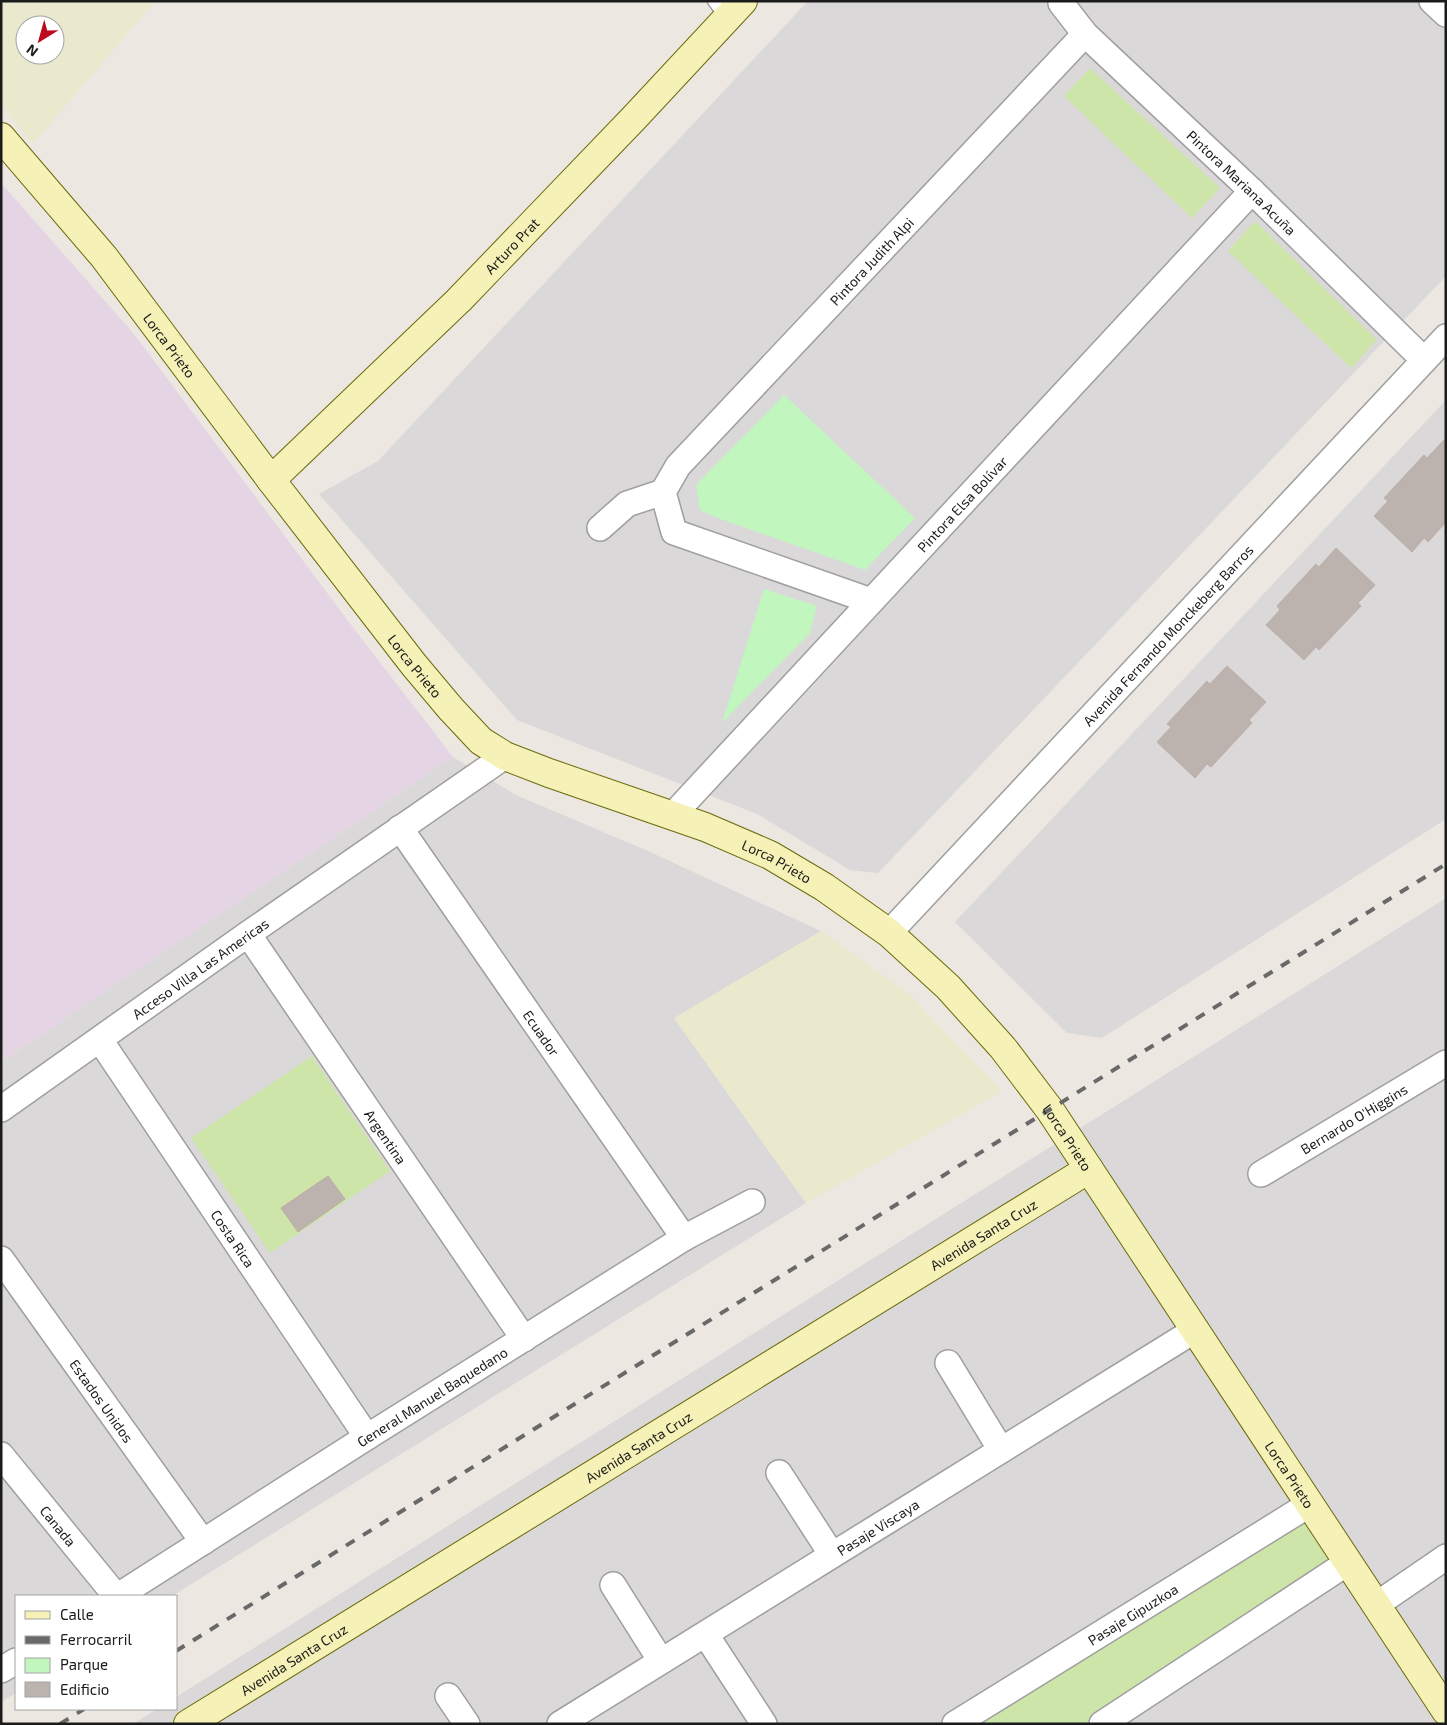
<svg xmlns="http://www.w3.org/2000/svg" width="1447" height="1725" viewBox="0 0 1447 1725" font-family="'Exo 2',sans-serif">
  <rect width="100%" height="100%" fill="#ece7e1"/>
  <path fill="#dad8d9" d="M 808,1 L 1446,1 L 1446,276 L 878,873 L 850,870 L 757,814 L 517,720 L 319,494 L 378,461 Z
    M 1446,400 L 1446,819 L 1102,1038 L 1067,1033 L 955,922 Z
    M 453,757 L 516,795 L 648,851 L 821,931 L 675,1019 L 806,1203 L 172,1596 L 16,1596 L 16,1693 L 1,1702 L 1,1062 Z
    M 1446,898 L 1446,1724 L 133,1724 L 157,1709 L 176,1709 L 176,1697 Z"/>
  <path fill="#e5d4e4" d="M 1,183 L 134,334 L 348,621 L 453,757 L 1,1062 Z"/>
  <path fill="#ebe9cd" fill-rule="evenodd" d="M 1,1 L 155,1 L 33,144 L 1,105 ZM 25,25 L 55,25 L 55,55 L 25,55 Z
    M 821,931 L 908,993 L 1002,1091 L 806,1203 L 674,1018 Z"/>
  <path fill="#cee5a9" d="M 1090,68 L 1220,188 L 1192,218 L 1064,96 Z
    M 1255,221 L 1377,340 L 1351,368 L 1228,251 Z
    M 312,1056 L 390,1171 L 270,1253 L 191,1138 Z
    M 1310,1504 L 1347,1563 L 1102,1724 L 955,1724 Z"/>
  <path fill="#c1f6bf" d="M 784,395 L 915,518 L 865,570 L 718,518 L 700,510 L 696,485 Z
    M 764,589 L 817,606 L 810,633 L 722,723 Z"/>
  <path fill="#bdb3ae" stroke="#bdada5" d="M 1444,440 L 1446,441 L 1446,522 L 1428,542 L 1424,538 L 1412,552 L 1374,516 L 1388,501 L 1384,498 L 1424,455 L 1427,458 Z
    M 1336,548 L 1375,585 L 1358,603 L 1361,606 L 1319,650 L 1316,647 L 1304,660 L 1266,625 L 1280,610 L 1277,606 L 1316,564 L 1319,567 Z
    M 1227,666 L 1266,702 L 1249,720 L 1252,723 L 1211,767 L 1207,764 L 1195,778 L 1157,742 L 1171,727 L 1167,724 L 1207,681 L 1210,684 Z
    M 328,1176 L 345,1199 L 298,1232 L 281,1208 Z"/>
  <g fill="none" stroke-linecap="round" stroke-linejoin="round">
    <g stroke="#9f9f9f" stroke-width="15">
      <path id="lane" d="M 714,1 L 727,18"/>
    </g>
    <g stroke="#9f9f9f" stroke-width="28">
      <g id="street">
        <path d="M 1432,1 L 1446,14"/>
        <path id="s1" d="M 1061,3 L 1085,34 L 1252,191 L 1424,360"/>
        <path d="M 600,528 L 627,504 L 663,492"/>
        <path id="s2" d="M 871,601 L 674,532 L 663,492 L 678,466 L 1085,34"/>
        <path id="s3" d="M 672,816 L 1252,191"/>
        <path id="s4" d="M 400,828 L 684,1238"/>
        <path id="s5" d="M 889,933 L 1446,337"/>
        <path id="s6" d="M 248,934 L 524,1339"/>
        <path id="s7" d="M 100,1040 L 367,1437"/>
        <path id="s8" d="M 1,1109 L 248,934 L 505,756"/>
        <path id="s9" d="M 1261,1174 L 1446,1063"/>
        <path id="s10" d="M 1,1259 L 203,1542"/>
        <path d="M 948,1363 L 1001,1450"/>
        <path id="s11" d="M 1,1455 L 116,1596"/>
        <path d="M 779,1473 L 832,1555"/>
        <path d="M 613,1585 L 661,1661"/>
        <path id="s12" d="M 118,1596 L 367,1437 L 684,1238 L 752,1202"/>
        <path d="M 1376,1605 L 1446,1557"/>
        <path d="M 706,1635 L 764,1724"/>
        <path d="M 1,1670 L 16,1661"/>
        <path d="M 448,1696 L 467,1724"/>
        <path id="s13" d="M 560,1724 C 772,1593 983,1461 1195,1330"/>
        <path id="s14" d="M 955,1724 L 1310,1504"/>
        <path d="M 1102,1724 L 1347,1563"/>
      </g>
    </g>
    <g stroke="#6b6a0a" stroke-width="30">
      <g id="secondary">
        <path id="s15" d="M 1,137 L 104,257 L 271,480 L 414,665 L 451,709 L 481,741 L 505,756 L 549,773 L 705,827 L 770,855 L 824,887 L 889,933 L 948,987 L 1003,1048 L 1050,1110 L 1446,1711"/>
        <path id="s16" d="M 271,480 L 459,300 L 634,118 L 743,1"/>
        <path id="s17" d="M 188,1724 L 1089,1169"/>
      </g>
    </g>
    <use href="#lane" stroke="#fff" stroke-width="12"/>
    <use href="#street" stroke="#fff" stroke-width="25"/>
    <use href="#secondary" stroke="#f5f1b7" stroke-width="28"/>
    <path stroke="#696969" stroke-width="4" stroke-dasharray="10 10" stroke-linecap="butt" d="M 176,1651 L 1446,864
      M 60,1724 L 84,1709"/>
  </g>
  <g text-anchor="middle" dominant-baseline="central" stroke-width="4.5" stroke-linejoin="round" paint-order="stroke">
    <g font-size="14" fill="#1b1b1b" stroke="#fff">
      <text stroke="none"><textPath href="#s1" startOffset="255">Pintora Mariana Acuña</textPath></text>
      <text stroke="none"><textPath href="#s16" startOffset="336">Arturo Prat</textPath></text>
      <text stroke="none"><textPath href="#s2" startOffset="562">Pintora Judith Alpi</textPath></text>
      <text stroke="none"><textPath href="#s15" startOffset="268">Lorca Prieto</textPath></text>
      <text stroke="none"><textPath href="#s3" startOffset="426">Pintora Elsa Bolívar</textPath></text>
      <text stroke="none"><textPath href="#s5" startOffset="408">Avenida Fernando Monckeberg Barros</textPath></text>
      <text stroke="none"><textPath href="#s15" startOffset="672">Lorca Prieto</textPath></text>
      <text stroke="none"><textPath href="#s15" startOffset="1092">Lorca Prieto</textPath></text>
      <text stroke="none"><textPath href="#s8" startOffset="244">Acceso Villa Las Americas</textPath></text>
      <text stroke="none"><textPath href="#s4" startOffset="249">Ecuador</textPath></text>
      <text stroke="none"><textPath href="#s9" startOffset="108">Bernardo O'Higgins</textPath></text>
      <text stroke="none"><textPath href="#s6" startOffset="245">Argentina</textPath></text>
      <text stroke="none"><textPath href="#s15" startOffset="1498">Lorca Prieto</textPath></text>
      <text stroke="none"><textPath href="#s17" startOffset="934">Avenida Santa Cruz</textPath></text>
      <text stroke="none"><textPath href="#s7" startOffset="239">Costa Rica</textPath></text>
      <text stroke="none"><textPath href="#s12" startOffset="372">General Manuel Baquedano</textPath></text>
      <text stroke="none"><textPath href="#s10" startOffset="174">Estados Unidos</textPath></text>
      <text stroke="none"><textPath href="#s17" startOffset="529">Avenida Santa Cruz</textPath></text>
      <text stroke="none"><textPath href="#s15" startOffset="1902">Lorca Prieto</textPath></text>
      <text stroke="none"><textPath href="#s11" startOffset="91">Canada</textPath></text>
      <text stroke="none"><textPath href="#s13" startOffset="374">Pasaje Viscaya</textPath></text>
      <text stroke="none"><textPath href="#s14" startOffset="209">Pasaje Gipuzkoa</textPath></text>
      <text stroke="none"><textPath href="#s17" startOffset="124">Avenida Santa Cruz</textPath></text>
    </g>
  </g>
  <rect width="1447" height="1725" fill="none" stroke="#1b1b1b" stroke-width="5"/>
  <rect x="15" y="1595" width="162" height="115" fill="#ffffff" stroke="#a4a4a4"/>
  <rect x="25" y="1611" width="25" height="8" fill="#f5f1b7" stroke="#a4a4a4"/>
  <text x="60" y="1620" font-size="15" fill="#1b1b1b">Calle</text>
  <rect x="25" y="1636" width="25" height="8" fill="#696969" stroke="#a4a4a4"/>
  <text x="60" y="1645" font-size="15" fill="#1b1b1b">Ferrocarril</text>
  <rect x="25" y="1658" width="25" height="15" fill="#c1f6bf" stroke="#a4a4a4"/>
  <text x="60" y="1670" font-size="15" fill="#1b1b1b">Parque</text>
  <rect x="25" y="1682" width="25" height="15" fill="#bdb3ae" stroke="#a4a4a4"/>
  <text x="60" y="1695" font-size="15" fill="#1b1b1b">Edificio</text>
  <g transform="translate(40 40) rotate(217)"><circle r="24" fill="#ffffff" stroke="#a4a4a4"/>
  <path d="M0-4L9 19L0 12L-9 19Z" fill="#bc0b20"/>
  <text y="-8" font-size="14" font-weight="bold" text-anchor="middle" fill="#1b1b1b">N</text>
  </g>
</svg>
